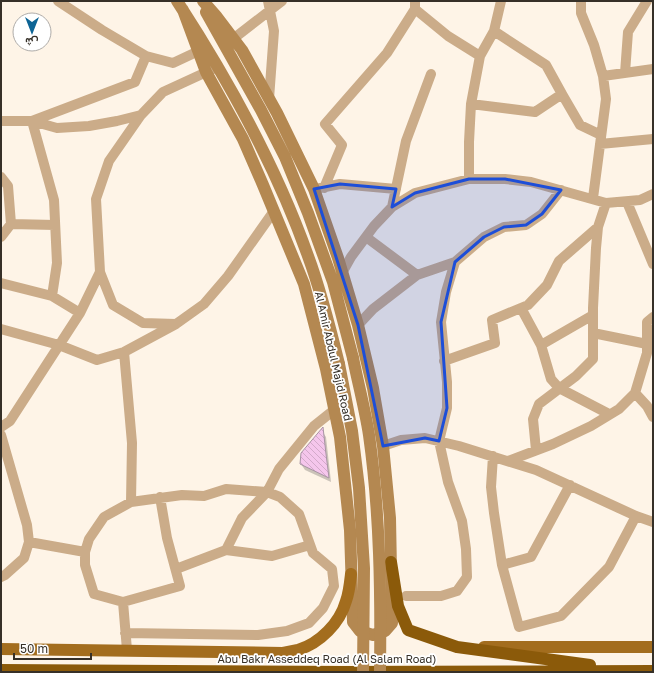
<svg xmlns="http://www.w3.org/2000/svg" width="654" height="673" viewBox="0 0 654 673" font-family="'Golos Text',Vazirmatn,sans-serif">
  <defs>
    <pattern id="building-back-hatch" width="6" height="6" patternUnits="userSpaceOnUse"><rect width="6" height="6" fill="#f5c6ec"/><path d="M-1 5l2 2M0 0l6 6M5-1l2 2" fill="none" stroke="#d3aaca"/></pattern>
  </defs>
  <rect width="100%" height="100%" fill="#fef4e7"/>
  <path fill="#0003" d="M 322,431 L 326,437 L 331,482 L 305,470 L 301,464 Z"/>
  <path fill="url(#building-back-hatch)" stroke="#a894a4" d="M 323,427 L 326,454 L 329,478 L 300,464 L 301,453 Z"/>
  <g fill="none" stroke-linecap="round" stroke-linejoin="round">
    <path stroke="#cbac89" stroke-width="10" d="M 58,1 L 102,30 L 146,56 L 173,63 L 205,48
      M 268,1 L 274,31 L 269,99
      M 581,1 L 581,13 L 594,45 L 603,76 L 606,99 L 593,198
      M 415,9 L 448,36 L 480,56
      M 494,31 L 546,65 L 562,94
      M 233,39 L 282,1
      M 213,69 L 163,92 L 141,115 L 109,161 L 96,199 L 100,272 L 113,305 L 143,323 L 176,324 L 204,304 L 228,276 L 274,211
      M 625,73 L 628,32 L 647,1
      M 603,76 L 653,69
      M 471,104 L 535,112 L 562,94 L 580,125 L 601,135
      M 1,121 L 32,121 L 135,82 L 146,56
      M 32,121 L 54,200 L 57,263 L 52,296
      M 32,121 L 57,128 L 89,126 L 117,121 L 141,115
      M 600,144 L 653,139
      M 1,177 L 8,186 L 11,224 L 1,237
      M 469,179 L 469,142 L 471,104 L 480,56 L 494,31 L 501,1
      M 320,188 L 340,184 L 396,189
      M 324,188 L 342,145 L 325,124 L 387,53 L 415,9 L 415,1
      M 627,202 L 653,264
      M 392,207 L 406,141 L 431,74
      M 11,224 L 55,225
      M 366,237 L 417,275
      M 342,273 L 351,257 L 374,226 L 392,207 L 415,193 L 469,179 L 505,179 L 531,182 L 606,203 L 640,200 L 653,194
      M 1,283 L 52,296 L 80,313
      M 521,308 L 541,345 L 551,379 L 559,388 L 609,414
      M 358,325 L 373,309 L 417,275 L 455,262 L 484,237 L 504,227 L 526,225 L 542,214 L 561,190
      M 1,329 L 59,345 L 97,360 L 124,352 L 176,324
      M 593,333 L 647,344
      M 541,345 L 593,315
      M 124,352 L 132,443 L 131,502
      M 444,361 L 495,343 L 492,320 L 528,305 L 547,285 L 559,261 L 598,227
      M 635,393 L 647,406 L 653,417
      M 1,427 L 10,421 L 80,313 L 100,272
      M 1,435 L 27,525 L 29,542 L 24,558 L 5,575 L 1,577
      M 383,446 L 401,440 L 425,438 L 459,446 L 536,470 L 636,516 L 653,522
      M 536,450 L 533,419 L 539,404 L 576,376 L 593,359 L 593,308 L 596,248 L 598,227 L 606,203
      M 493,456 L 491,487 L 494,513 L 502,565 L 519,627 L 561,616 L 609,567 L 636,516
      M 508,461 L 553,444 L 591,426 L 619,409 L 635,393 L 647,353 L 647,322 L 653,317
      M 29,542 L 85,552
      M 226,550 L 242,518 L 267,492 L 279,469 L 314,426 L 334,410
      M 502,565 L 531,557 L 570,485
      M 176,569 L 226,550 L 272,556 L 310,545
      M 406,596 L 441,596 L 457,591 L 467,577 L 466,549 L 462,521 L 448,482 L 439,441 L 447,408 L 447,382 L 441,322 L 446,292 L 455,262
      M 123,602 L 180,586 L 167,538 L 160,497
      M 125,633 L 258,635 L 287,631 L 309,623 L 323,608 L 334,586 L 332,569 L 313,553 L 299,514 L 280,497 L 267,492 L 226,489 L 204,496 L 182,495 L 131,502 L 104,517 L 89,539 L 85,552 L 85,565 L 94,594 L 123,602 L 127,650"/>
    <path stroke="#b48851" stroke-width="12" d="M 177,1 C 229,81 276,166 308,256 C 321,291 330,327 339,364
      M 183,10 L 206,72 L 243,139 L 263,185 L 304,284 L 326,369 L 340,437 L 350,530 L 353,622 L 360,631 L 373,635 L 385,631 L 392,623 L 390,518 L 383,446 L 373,388 L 358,325 L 338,258 L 314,189 L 277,113 L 242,50 L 217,17 L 203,1
      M 206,12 L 261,110 L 285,157 L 308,213 L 333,282 L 353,358"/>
    <path stroke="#a36d1e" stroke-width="12" d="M 484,647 L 653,647
      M 1,649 L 283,653 C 288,652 293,651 298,650 C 320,643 340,623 346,601 C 349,593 350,583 351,574"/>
    <path stroke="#8b5a0a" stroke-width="12" d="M 391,562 L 398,606 L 408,630 L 457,647 L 590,665
      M 1,670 L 343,672 L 653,671"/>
    <path stroke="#b48851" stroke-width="12" d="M 353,358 C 358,383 365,409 369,435 C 380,513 381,593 380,672
      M 339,364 L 352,431 L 359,488 L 364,568 L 363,672"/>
  </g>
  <path fill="#1d4ed8" fill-opacity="0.2" stroke="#1d4ed8" stroke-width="3" stroke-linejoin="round" d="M 469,179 L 505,179 L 561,190 L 542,214 L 526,225 L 504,227 L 484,237 L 455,262 L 441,322 L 447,408 L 439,441 L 425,438 L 383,446 L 358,325 L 314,189 L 340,184 L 396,189 L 392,207 L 415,193 Z"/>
  <g text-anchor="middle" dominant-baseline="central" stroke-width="3.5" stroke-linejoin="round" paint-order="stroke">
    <g font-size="11" fill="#363028" stroke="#fff">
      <text transform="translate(334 356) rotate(77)">Al Amir Abdul Majid Road</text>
      <text x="327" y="658">Abu Bakr Asseddeq Road (Al Salam Road)</text>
    </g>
  </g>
  <rect width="654" height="673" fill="none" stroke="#363028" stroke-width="4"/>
  <g transform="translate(32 32) rotate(180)"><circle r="19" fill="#ffffff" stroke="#afaca9"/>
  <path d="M0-3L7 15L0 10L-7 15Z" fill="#0d6495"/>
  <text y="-6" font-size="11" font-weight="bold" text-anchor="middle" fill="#363028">ش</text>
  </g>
  <path d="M14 653v6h77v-6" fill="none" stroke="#363028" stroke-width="2"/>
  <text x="20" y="653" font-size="12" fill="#363028" stroke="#ffffff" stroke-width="3" paint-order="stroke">50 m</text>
</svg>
